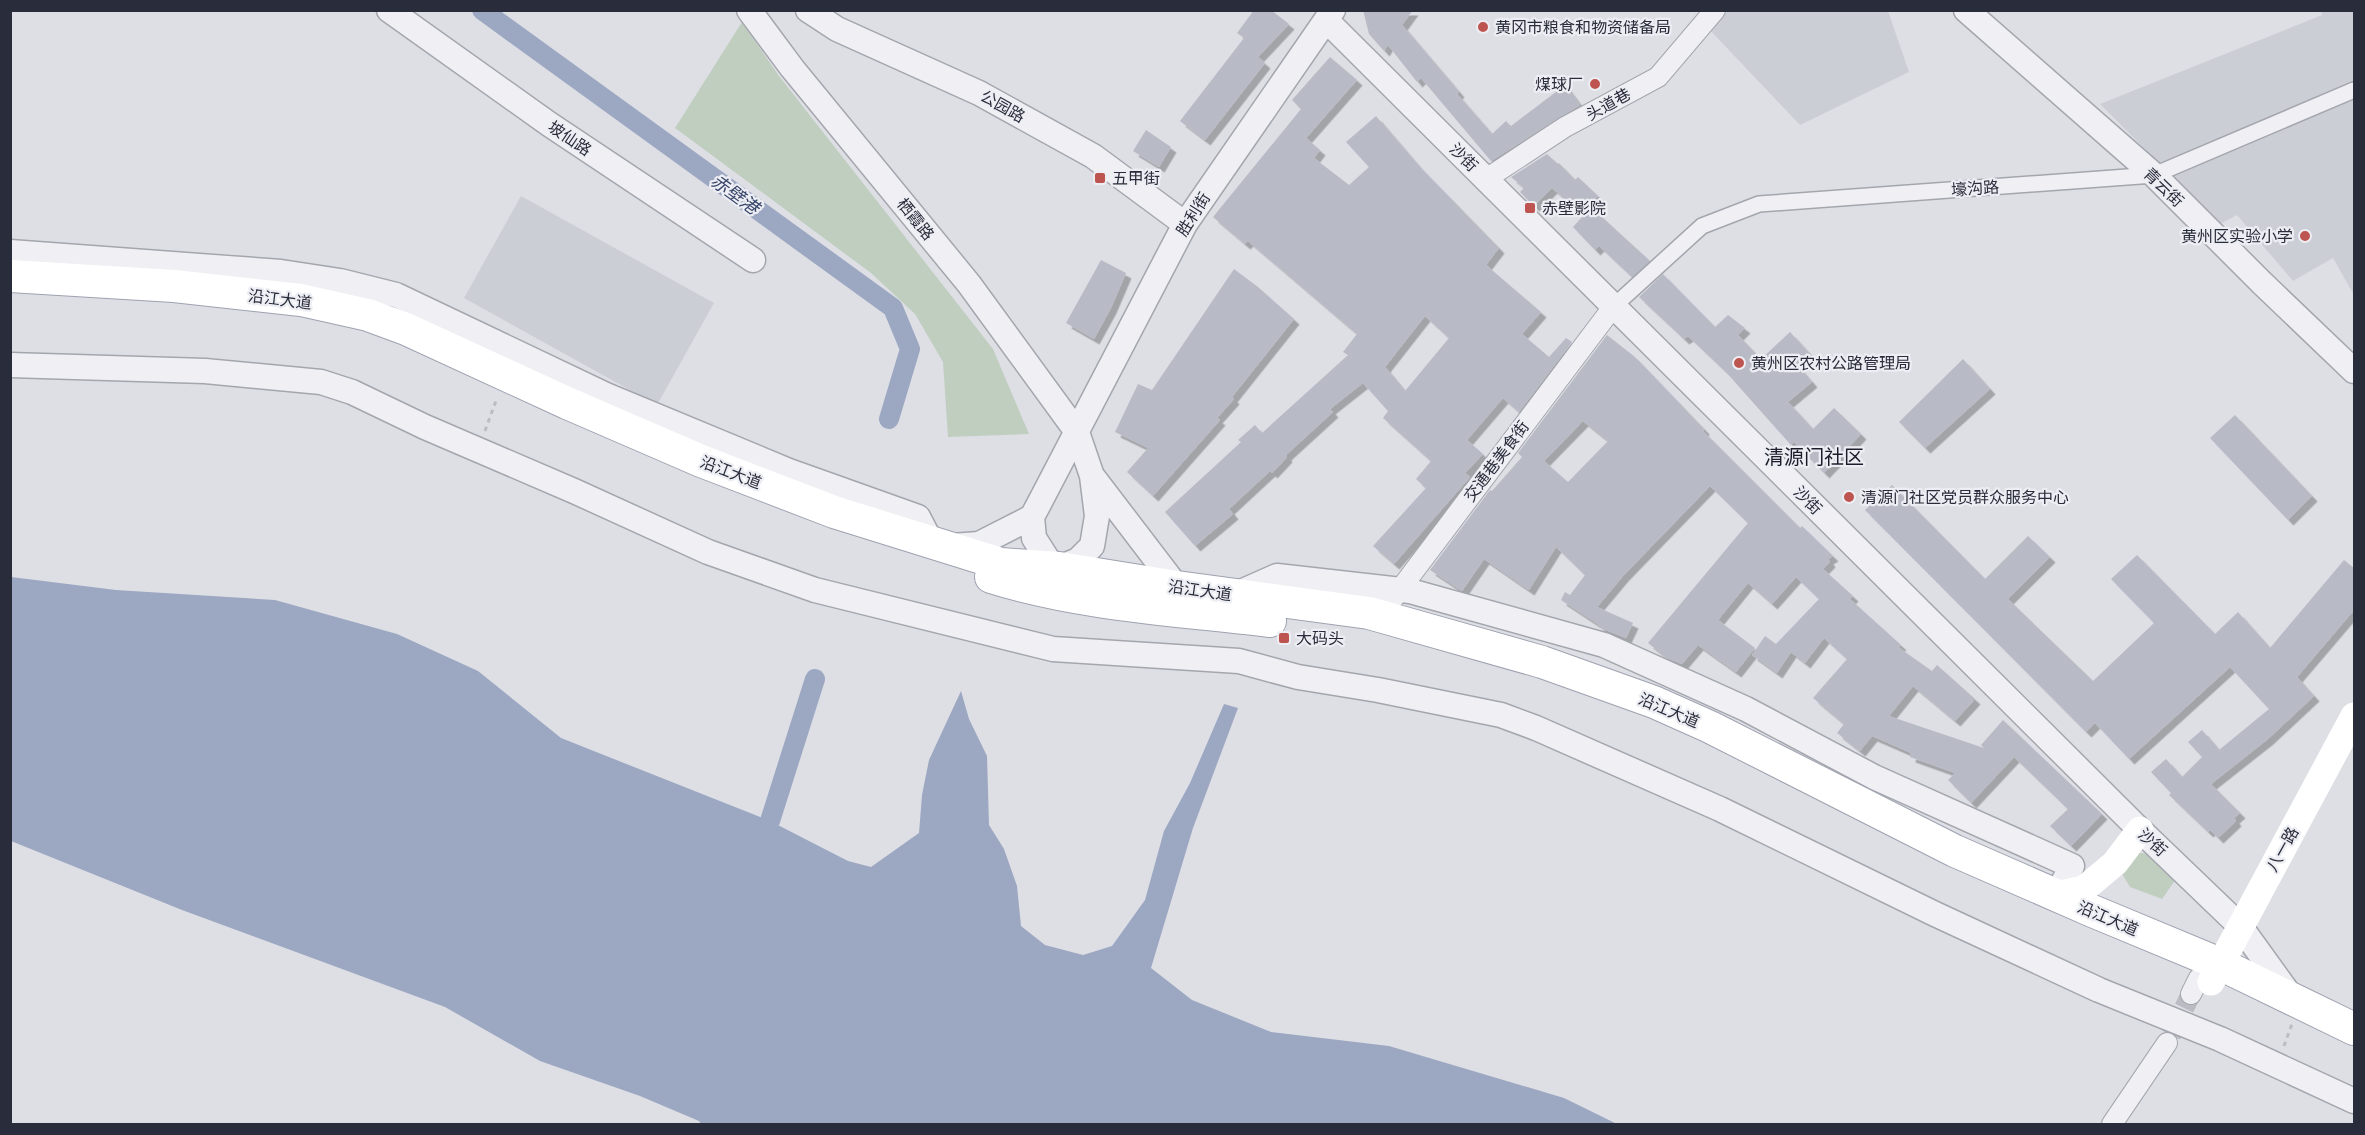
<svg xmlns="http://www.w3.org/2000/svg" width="2365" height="1135" viewBox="0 0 2365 1135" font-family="'Archivo Narrow','Noto Sans SC',sans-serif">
  <defs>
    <filter id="shadow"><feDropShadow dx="5.5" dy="5.5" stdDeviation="0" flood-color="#0004"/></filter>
  </defs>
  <rect width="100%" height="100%" fill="#dedfe5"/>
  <path fill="#ccced6" d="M 1722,11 L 1888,11 L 1909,72 L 1800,125 L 1708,28 Z
    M 2321,11 L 2354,11 L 2354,295 L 2333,258 L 2293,281 L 2237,215 L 2220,224 L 2100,104 L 2322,15 Z
    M 521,196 L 714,303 L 657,405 L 464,298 Z"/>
  <path fill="#c0cec0" d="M 742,22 L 779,76 L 993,349 L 1029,434 L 948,437 L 943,362 L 915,314 L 871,273 L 675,128 Z
    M 2131,851 L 2152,855 L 2176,879 L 2162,899 L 2130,887 L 2121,872 Z"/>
  <path fill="#9ca7c2" d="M 11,577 L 116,590 L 275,600 L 397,634 L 478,671 L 561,738 L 770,821 L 848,861 L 871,867 L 919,833 L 922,795 L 929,760 L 961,691 L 969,719 L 987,756 L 989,825 L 1004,849 L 1017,886 L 1021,926 L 1045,945 L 1083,955 L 1112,946 L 1145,900 L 1164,831 L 1190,783 L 1224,704 L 1238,708 L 1193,828 L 1151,968 L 1192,1000 L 1271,1032 L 1389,1046 L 1564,1098 L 1617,1124 L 701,1124 L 699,1121 L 640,1096 L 540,1061 L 445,1007 L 182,910 L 11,841 Z"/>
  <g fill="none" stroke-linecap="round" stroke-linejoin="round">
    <path stroke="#9ca7c2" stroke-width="20" d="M 482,10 L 893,308 L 910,349 L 889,419
      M 770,821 L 815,679"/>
  </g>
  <path fill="#b8bbc5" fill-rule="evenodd" filter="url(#shadow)" d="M 1254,10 L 1271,10 L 1289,24 L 1258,57 L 1265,63 L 1205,140 L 1180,121 L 1244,38 L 1237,33 Z
    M 1363,10 L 1413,10 L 1402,25 L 1459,92 L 1457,94 L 1492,134 L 1506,121 L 1511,126 L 1565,85 L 1580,105 L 1491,161 L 1421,78 L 1417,82 L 1388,45 L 1384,51 L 1369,34 Z
    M 1330,57 L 1357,80 L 1306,138 L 1320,150 L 1314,158 L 1349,185 L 1369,167 L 1346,142 L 1376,116 L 1418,165 L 1499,248 L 1486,265 L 1541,312 L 1522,334 L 1549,357 L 1566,338 L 1572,342 L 1519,412 L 1503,398 L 1467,440 L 1483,454 L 1465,473 L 1470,477 L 1394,564 L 1373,546 L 1426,488 L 1416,479 L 1431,461 L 1383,418 L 1388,411 L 1363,383 L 1330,409 L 1333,412 L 1286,455 L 1287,457 L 1272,473 L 1270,471 L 1229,509 L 1233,514 L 1195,546 L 1165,512 L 1241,442 L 1238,440 L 1255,425 L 1262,433 L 1348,355 L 1343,352 L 1357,334 L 1248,241 L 1245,244 L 1213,217 L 1301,109 L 1292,100 ZM 1425,316 L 1449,338 L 1405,391 L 1385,367 Z
    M 1146,130 L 1171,147 L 1159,167 L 1133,151 Z
    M 1547,154 L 1558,164 L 1559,163 L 1575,180 L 1578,177 L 1598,196 L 1582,213 L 1552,188 L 1534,206 L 1520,192 L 1524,188 L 1511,177 Z
    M 1591,207 L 1650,261 L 1632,277 L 1599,246 L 1595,250 L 1573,227 Z
    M 1101,260 L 1126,273 L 1111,308 L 1094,339 L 1066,323 Z
    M 1234,269 L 1258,287 L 1294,319 L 1232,397 L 1234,399 L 1217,418 L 1220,420 L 1153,496 L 1127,472 L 1148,448 L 1115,432 L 1138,384 L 1152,390 Z
    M 1663,274 L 1715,327 L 1728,315 L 1745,328 L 1738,335 L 1761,359 L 1790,332 L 1811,355 L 1798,366 L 1812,382 L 1788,402 L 1813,429 L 1834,408 L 1861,434 L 1824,473 L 1794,442 L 1791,445 L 1726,372 L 1688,336 L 1684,339 L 1639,297 Z
    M 1607,335 L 1635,357 L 1704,429 L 1703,431 L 1800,528 L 1802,526 L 1833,556 L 1828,559 L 1830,562 L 1823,569 L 1853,596 L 1850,599 L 1901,645 L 1898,647 L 1932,671 L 1937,665 L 1975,699 L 1955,721 L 1913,686 L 1889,716 L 1984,748 L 1981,745 L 2003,720 L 2102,814 L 2071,846 L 2050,826 L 2068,809 L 2014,757 L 1971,803 L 1948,780 L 1955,773 L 1910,757 L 1911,753 L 1872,736 L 1860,751 L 1837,733 L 1844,724 L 1813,698 L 1847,659 L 1824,638 L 1805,663 L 1791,652 L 1777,673 L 1752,655 L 1765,636 L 1776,644 L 1819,599 L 1796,577 L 1772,604 L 1748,583 L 1718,620 L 1755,648 L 1736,672 L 1698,645 L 1682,664 L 1667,658 L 1648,643 L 1748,523 L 1710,486 L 1623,576 L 1597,607 L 1633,623 L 1626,638 L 1598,627 L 1599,625 L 1561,600 L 1565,592 L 1570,595 L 1585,575 L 1556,547 L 1529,590 L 1484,559 L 1462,591 L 1430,570 L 1490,490 L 1492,491 L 1522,457 L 1518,453 ZM 1583,421 L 1608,441 L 1568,482 L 1544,461 Z
    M 1963,359 L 1990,389 L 1925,448 L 1899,422 Z
    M 2235,415 L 2312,496 L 2288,520 L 2210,438 Z
    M 1892,485 L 1985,579 L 2028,536 L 2050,557 L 2008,599 L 2093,681 L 2154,623 L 2111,579 L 2137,555 L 2215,634 L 2238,612 L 2270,648 L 2344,560 L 2355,569 L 2355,609 L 2297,677 L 2314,696 L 2268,739 L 2211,784 L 2240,813 L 2234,818 L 2236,821 L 2218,838 L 2210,830 L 2208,832 L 2169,795 L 2171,793 L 2151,772 L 2166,759 L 2182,777 L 2202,757 L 2188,742 L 2202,730 L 2219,750 L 2269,709 L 2230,667 L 2129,759 L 2095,723 L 2086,732 L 1865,510 Z"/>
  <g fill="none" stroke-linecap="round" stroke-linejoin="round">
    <path stroke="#babbc3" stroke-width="20" stroke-dasharray="20 10" stroke-linecap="butt" d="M 2171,1035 L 2191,994"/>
    <g stroke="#a4a6ae" stroke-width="18">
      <path id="pedestrian" d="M 1613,307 L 1702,226 L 1759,204 L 2154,175 L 2354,90"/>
    </g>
    <g stroke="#a4a6ae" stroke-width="22">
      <path id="minor" d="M 1486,179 L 1565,127 L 1658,77 L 1715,10
        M 1380,616 L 1613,307
        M 2191,994 L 2199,978
        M 2112,1124 L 2167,1043"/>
    </g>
    <g stroke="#a4a6ae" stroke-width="27">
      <path id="tertiary" d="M 389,10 L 549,124 L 753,260
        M 749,10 L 792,68 L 969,284 L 1077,432 L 1092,476 L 1097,516 L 1092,546 L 1078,560 L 1059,568 L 1048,560 L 1034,538 L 1032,517 L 1041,500 L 1185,224 L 1333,10
        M 808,10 L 837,29 L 979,93 L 1093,156 L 1185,224
        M 1966,10 L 2154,175 L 2263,284 L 2354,371
        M 1327,21 L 2140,830 L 2240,926 L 2292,998
        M 10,252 L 281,272 L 340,281 L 396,295 L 606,395 L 789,471 L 918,517 L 931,542
        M 10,365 L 205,371 L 321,382 L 352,392 L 425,427 L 574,491 L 708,552 L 815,590 L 1053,649 L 1239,661 L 1298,677 L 1378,690 L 1501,715 L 1536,728 L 1720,809 L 1935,914 L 2099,990 L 2220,1039 L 2354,1101
        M 1093,477 L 1177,587
        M 951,546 L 979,544 L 1032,517
        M 1234,595 L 1277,576 L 1410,591 L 1604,645 L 1746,709 L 1874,777 L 2072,866 L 2056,895"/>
    </g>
    <g stroke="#9ea2b0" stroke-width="34">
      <path id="primary" d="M 10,276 L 174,286 L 301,300 L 368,315 L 406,329 L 567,403 L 701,461 L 834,512 L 1001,564 L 1059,568 L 1177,587 L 1369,613 L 1542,662 L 1654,702 L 1710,727 L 1955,851 L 2090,910 L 2220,964 L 2354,1029
        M 991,577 C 1081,605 1178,610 1270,621"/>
    </g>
    <path stroke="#bcbdc4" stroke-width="3" stroke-dasharray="4.5 4.5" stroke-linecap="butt" d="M 485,431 L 497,398
      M 2284,1046 L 2292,1024"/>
    <use href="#pedestrian" stroke="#f0f0f4" stroke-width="15"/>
    <use href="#minor" stroke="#f0f0f4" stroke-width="20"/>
    <use href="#tertiary" stroke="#f0f0f4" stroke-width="24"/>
    <path stroke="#fff" stroke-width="27" d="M 2056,895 L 2084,889 L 2115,863 L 2140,830
      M 2211,982 L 2354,716"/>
    <use href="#primary" stroke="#fff" stroke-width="32"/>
  </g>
  <g fill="#be544f" stroke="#edeef3" stroke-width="2">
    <circle cx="1483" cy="27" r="6"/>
    <circle cx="1595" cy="84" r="6"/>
    <rect x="1094" y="172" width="12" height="12" rx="3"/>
    <rect x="1524" y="202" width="12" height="12" rx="3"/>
    <circle cx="2305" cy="236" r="6"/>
    <circle cx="1739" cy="363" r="6"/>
    <circle cx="1849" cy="497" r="6"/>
    <rect x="1278" y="632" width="12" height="12" rx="3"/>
  </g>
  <g text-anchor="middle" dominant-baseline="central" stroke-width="4.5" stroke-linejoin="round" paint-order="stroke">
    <g font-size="16" fill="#292c3a" stroke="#edeef3" text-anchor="start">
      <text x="1495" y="27">黄冈市粮食和物资储备局</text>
      <text x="1583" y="84" text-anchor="end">煤球厂</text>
      <text x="1112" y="178">五甲街</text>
      <text x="1542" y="208">赤壁影院</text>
      <text x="2293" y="236" text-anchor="end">黄州区实验小学</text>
      <text x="1751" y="363">黄州区农村公路管理局</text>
      <text x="1861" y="497">清源门社区党员群众服务中心</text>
      <text x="1296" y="638">大码头</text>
    </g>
    <g font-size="16" fill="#292c3a" stroke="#edeef3">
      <text transform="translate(1608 104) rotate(-29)">头道巷</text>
      <text transform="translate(1003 106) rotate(29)">公园路</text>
      <text transform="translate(570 138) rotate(34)">坡仙路</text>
      <text transform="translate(1464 157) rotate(45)">沙街</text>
      <text transform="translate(2164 187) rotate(44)">青云街</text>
      <text transform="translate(1975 188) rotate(-4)">壕沟路</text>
      <text transform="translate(1193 214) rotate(-58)">胜利街</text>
      <text transform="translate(916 219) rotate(51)">栖霞路</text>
      <text transform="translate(280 299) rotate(7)">沿江大道</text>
      <text transform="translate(1496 461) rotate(-53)">交通巷美食街</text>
      <text transform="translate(731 472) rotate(21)">沿江大道</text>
      <text transform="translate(1808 500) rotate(45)">沙街</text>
      <text transform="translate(1200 590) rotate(8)">沿江大道</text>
      <text transform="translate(1669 710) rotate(23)">沿江大道</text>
      <text transform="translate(2153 842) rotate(42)">沙街</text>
      <text transform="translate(2282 849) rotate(-61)">八一路</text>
      <text transform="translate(2108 918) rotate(23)">沿江大道</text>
    </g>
    <g font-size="18" font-style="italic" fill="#37446a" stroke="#edeef3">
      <text transform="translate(735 194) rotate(36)">赤壁港</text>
    </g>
    <g font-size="20" fill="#1b1d2b" stroke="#edeef3">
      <text x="1814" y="456">清源门社区</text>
    </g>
  </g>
  <rect width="2365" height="1135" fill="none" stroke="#292c3a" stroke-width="24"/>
</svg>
